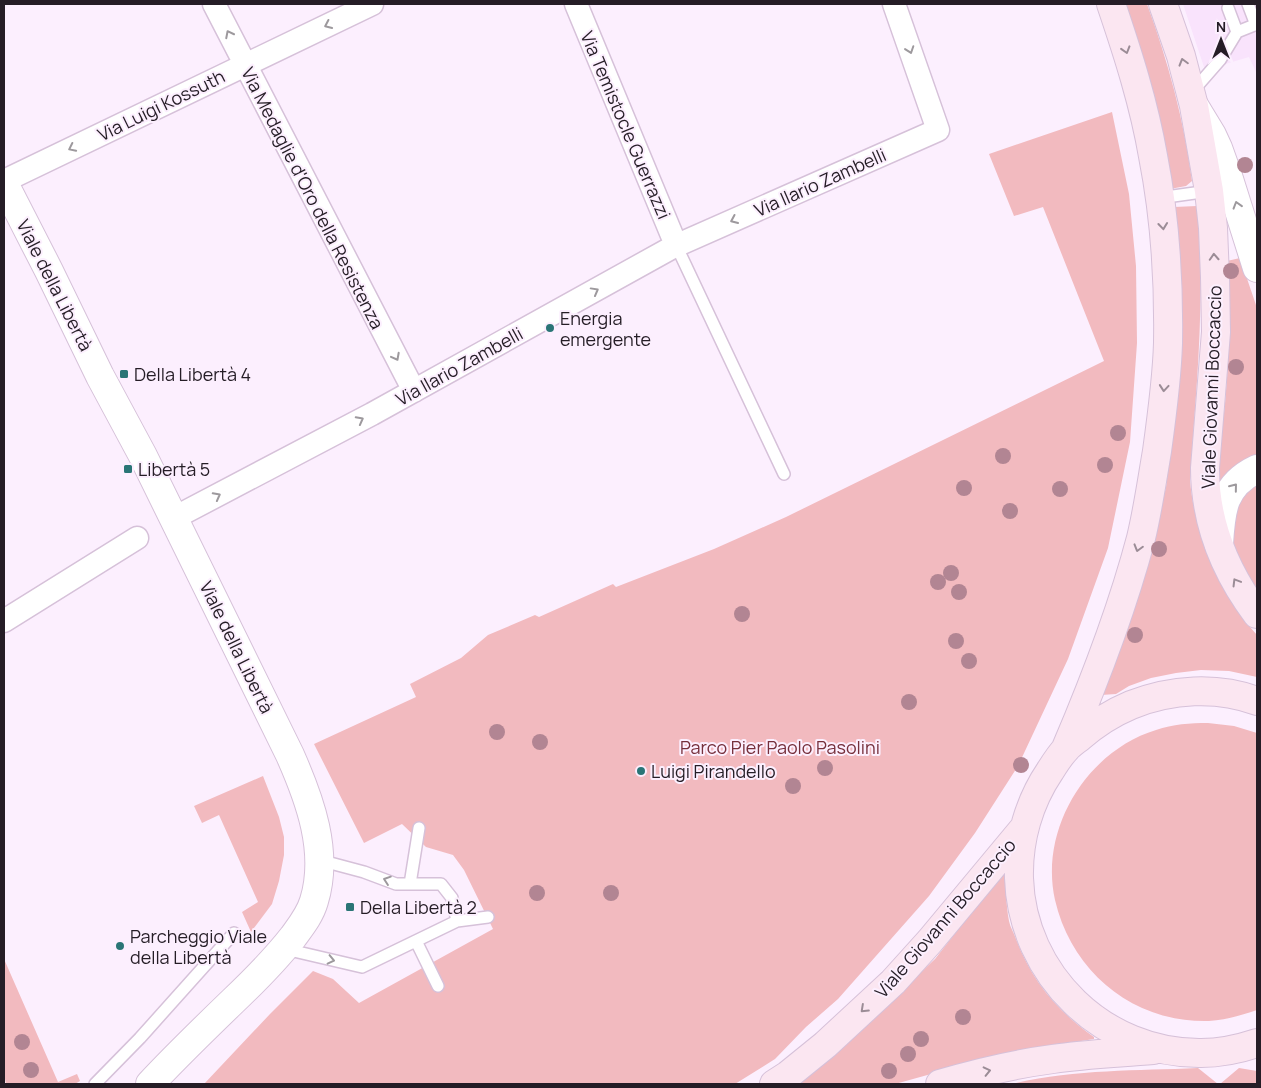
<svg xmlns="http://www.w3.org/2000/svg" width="1261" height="1088" viewBox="0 0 1261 1088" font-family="Manrope,sans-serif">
  <rect width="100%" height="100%" fill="#fceffe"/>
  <path fill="#f9e3fc" d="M 1183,4 L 1257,4 L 1257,74 L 1249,57 L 1205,70 Z"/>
  <path fill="#f2babf" d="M 1123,4 L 1147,4 C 1168,61 1184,120 1192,181 L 1186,186 L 1170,189 Z
    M 1112,112 L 1129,194 L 1136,266 L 1137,343 L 1130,442 L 1108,548 L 1068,659 L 1018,766 L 975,833 L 929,896 L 838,999 L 806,1027 L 775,1059 L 735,1084 L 204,1084 L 270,1014 L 313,971 L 333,979 L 359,1003 L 493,929 L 464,870 L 453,855 L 426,847 L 402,824 L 364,843 L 314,744 L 416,697 L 410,684 L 461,658 L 488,635 L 535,615 L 539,617 L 613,584 L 616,587 L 714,549 L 786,517 L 1104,361 L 1043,207 L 1014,216 L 989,154 Z
    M 1197,206 C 1206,297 1196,389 1190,480 C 1195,537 1219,592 1257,635 L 1257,677 L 1229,671 L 1201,670 L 1176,673 L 1151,678 L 1129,686 L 1116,694 L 1101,695 L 1152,549 L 1166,487 L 1174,418 L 1174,207 Z
    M 1240,258 L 1257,308 L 1257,458 L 1220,482 C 1218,451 1224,422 1226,391 C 1230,348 1228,304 1227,261 Z
    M 1257,480 L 1257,592 L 1233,550 L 1231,509 Z
    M 1208,723 L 1234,726 L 1257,733 L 1257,1010 C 1242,1015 1226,1020 1209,1021 C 1134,1023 1072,973 1055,900 C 1039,829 1087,751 1156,730 C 1173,724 1190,723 1208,723 Z
    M 263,776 L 279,817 L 284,837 L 284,855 L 279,881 L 272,904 L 251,932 L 242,912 L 258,902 L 219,815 L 202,823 L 194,806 Z
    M 1004,871 C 1006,887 1006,905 1009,921 C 1010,927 1014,933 1016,939 C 1032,981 1057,1011 1094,1037 L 1094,1039 L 1055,1045 L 978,1061 L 895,1084 L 801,1084 L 803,1080 L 859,1031 L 935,959 Z
    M 4,959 L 58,1082 L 77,1074 L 80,1081 L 75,1084 L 6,1084 L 4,1074 Z
    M 1198,1068 L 1218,1084 L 1012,1084 C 1073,1069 1136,1071 1198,1068 Z
    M 1239,1068 L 1257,1071 L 1257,1084 L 1220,1084 Z"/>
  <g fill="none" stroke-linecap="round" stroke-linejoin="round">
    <g stroke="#d6c1d9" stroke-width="14">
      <path id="service" d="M 1248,4 L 1256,25
        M 1228,8 L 1237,32
        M 1192,92 L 1220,60 L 1237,32 L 1257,24
        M 1159,198 L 1209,191
        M 676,245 L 784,474
        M 410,884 L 419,828
        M 457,921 L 488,917
        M 416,941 L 438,986
        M 285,949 L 362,967 L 457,921 L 452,898 L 441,884 L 396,884 L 364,872 L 319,860
        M 95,1084 L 140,1038 L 234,933"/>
    </g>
    <g stroke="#d6c1d9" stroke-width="25">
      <path id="minor" d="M 214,4 L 414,391
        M 576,4 L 676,245
        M 4,181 L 372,4
        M 174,518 L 372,414 L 673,247 L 938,130 L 894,4
        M 4,621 L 137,538"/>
    </g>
    <g stroke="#d6c1d9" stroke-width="30">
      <path id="tertiary" d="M 1195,107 L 1212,135 L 1218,148 L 1228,176 L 1257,268
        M 4,183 L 49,271 L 100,376 L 143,456 L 290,755 C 310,800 329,852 314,901 C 310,915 301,926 293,937 C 275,960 254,981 233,1001 C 205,1028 177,1055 150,1084
        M 1219,544 C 1221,510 1223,485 1257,469"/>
    </g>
    <g stroke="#d6c1d9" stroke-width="30">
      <path id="secondary" d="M 1163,4 L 1181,56 L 1194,106 L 1209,191 L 1213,228 L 1215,277 L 1216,332 L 1205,468 C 1205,523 1224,570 1257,614
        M 1257,701 C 1217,686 1171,689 1131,705 C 1112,713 1096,723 1080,737 C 1075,741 1070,744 1066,749 C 1060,755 1055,763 1050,771 C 1029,802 1018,840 1019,878 C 1022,975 1104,1054 1201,1053 C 1221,1053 1239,1049 1257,1043
        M 1066,748 C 1095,680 1122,610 1141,538 C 1148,509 1152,480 1157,451 C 1162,415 1167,379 1168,343 C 1169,281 1165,217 1153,156 C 1144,104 1128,54 1111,4
        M 774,1084 L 788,1075 L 825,1045 L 893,982 L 930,941 L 1024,828
        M 940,1084 C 977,1073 1015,1064 1053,1059 C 1086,1054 1119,1053 1153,1050"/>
    </g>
    <use href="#service" stroke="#fff" stroke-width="11"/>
    <use href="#minor" stroke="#fff" stroke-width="22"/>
    <use href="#tertiary" stroke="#fff" stroke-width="28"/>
    <use href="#secondary" stroke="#fbe6f1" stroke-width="28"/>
  </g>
  <g fill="#b28593">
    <circle cx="1245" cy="165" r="8"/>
    <circle cx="1231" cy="271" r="8"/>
    <circle cx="1236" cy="367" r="8"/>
    <circle cx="1118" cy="433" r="8"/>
    <circle cx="1003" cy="456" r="8"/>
    <circle cx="1105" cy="465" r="8"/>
    <circle cx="964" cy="488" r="8"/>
    <circle cx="1060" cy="489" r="8"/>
    <circle cx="1010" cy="511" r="8"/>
    <circle cx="1159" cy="549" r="8"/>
    <circle cx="951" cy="573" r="8"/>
    <circle cx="938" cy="582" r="8"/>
    <circle cx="959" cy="592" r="8"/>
    <circle cx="742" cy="614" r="8"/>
    <circle cx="1135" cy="635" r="8"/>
    <circle cx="956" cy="641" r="8"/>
    <circle cx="969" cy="661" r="8"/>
    <circle cx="909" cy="702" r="8"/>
    <circle cx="497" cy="732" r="8"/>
    <circle cx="540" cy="742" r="8"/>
    <circle cx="1021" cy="765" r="8"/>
    <circle cx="825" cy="768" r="8"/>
    <circle cx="793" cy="786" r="8"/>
    <circle cx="537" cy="893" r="8"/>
    <circle cx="611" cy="893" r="8"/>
    <circle cx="963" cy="1017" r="8"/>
    <circle cx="921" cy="1039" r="8"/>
    <circle cx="22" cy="1042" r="8"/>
    <circle cx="908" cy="1054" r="8"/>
    <circle cx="31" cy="1070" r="8"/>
    <circle cx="889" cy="1071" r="8"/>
  </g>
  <defs><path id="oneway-chevron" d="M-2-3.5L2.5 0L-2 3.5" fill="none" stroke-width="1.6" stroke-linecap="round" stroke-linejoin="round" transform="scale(1.25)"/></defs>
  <g stroke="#9d999d">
    <use href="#oneway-chevron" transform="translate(328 25) rotate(155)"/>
    <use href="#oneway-chevron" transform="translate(229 34) rotate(-117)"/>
    <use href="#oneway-chevron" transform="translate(910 50) rotate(71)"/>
    <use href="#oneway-chevron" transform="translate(72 148) rotate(154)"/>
    <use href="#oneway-chevron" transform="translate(1237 205) rotate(-107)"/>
    <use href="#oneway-chevron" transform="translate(734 220) rotate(156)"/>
    <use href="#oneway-chevron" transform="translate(595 291) rotate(-29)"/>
    <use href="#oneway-chevron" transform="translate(396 357) rotate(62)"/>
    <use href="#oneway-chevron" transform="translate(360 420) rotate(-28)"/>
    <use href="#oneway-chevron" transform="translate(1234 487) rotate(-51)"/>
    <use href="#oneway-chevron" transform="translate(217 496) rotate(-28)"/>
    <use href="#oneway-chevron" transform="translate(387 880) rotate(-161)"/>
    <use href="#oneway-chevron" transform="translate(331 960) rotate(13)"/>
  </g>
  <g stroke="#9b8c96">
    <use href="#oneway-chevron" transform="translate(1126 50) rotate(73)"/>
    <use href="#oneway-chevron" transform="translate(1183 62) rotate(-106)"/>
    <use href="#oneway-chevron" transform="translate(1163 226) rotate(84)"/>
    <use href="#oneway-chevron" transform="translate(1214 257) rotate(-93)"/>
    <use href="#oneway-chevron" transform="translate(1164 388) rotate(95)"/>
    <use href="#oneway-chevron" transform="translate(1138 548) rotate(106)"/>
    <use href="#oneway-chevron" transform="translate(1236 582) rotate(-121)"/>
    <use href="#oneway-chevron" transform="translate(864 1009) rotate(137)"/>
    <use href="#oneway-chevron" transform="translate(987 1071) rotate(-13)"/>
  </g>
  <g fill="#2a7576" stroke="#fceffe" stroke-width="2">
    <circle cx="550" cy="328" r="5"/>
    <rect x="119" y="369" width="10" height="10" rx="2.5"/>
    <rect x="123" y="464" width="10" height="10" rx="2.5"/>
    <circle cx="641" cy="771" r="5"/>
    <rect x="345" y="902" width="10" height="10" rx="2.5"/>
    <circle cx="120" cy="946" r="5"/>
  </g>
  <g text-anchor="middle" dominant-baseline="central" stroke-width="4" stroke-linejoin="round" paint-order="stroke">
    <g font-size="18" fill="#251d26" stroke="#fceffe">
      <text transform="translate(161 105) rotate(-26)">Via Luigi Kossuth</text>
      <text transform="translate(626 125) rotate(67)">Via Temistocle Guerrazzi</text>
      <text transform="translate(820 182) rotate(-24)">Via Ilario Zambelli</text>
      <text transform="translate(313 198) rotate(63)">Via Medaglie d'Oro della Resistenza</text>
      <text transform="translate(55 285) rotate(63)">Viale della Libertà</text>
      <text transform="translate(459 366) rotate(-29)">Via Ilario Zambelli</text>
      <text transform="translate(1211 387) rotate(-88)">Viale Giovanni Boccaccio</text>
      <text transform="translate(237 647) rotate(64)">Viale della Libertà</text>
      <text transform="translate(945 918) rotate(-49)">Viale Giovanni Boccaccio</text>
    </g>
    <g font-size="18" fill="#251d26" stroke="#fceffe" text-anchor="start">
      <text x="560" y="318">Energia<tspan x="560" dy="21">emergente</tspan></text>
      <text x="134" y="374">Della Libertà 4</text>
      <text x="138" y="469">Libertà 5</text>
      <text x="651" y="771">Luigi Pirandello</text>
      <text x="360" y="907">Della Libertà 2</text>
      <text x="130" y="936">Parcheggio Viale<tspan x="130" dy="21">della Libertà</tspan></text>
    </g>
    <g font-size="18" fill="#762f3b" stroke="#fceffe">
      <text x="780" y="747">Parco Pier Paolo Pasolini</text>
    </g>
  </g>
  <rect width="1261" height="1088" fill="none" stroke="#251d26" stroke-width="10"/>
  <g transform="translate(1221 40)" stroke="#fceffe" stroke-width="4" paint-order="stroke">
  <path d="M0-4L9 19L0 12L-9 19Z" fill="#251d26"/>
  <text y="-8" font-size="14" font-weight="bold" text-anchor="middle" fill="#251d26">N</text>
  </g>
</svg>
